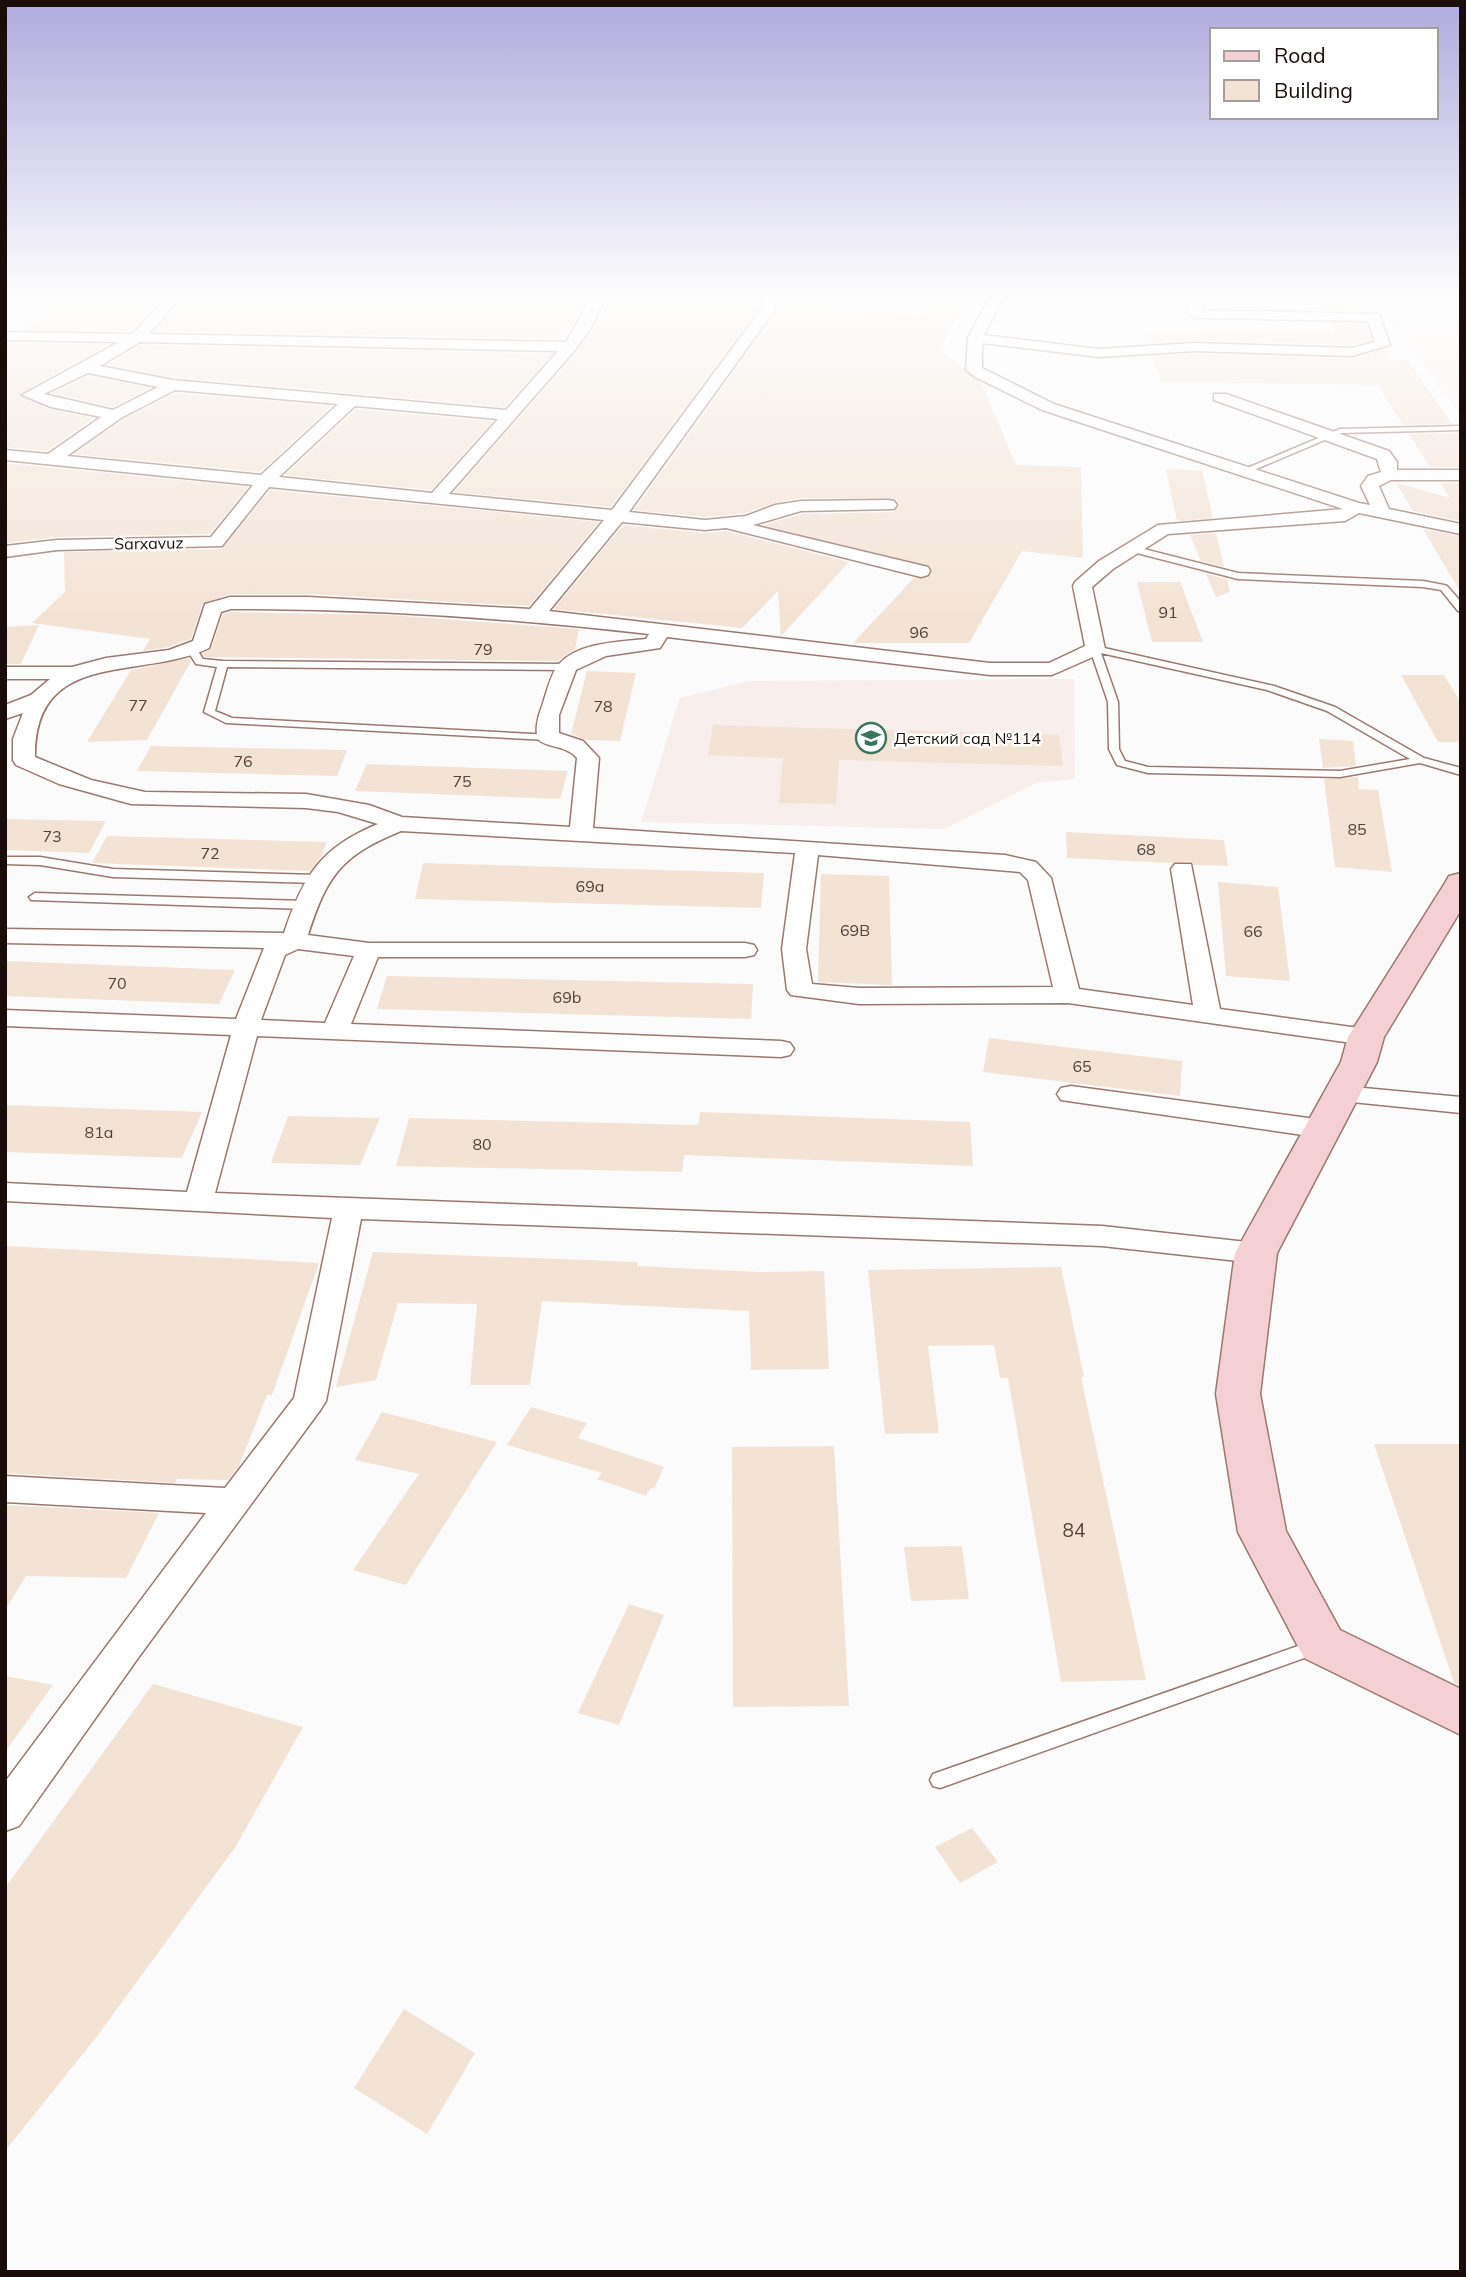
<svg xmlns="http://www.w3.org/2000/svg" width="1466" height="2277" viewBox="0 0 1466 2277" font-family="Mulish,sans-serif">
  <rect width="100%" height="100%" fill="#fbfbfb"/>
  <path fill="#f8eeeb" d="M 1461,319 L 1461,412 L 1458,412 L 1391,320 Z
    M 1074,679 L 1075,779 L 1036,783 L 944,829 L 641,822 L 680,698 L 749,681 Z"/>
  <path fill="#f3e3d5" d="M 57,298 L 123,298 L 120,301 L 158,302 L 132,331 L 23,330 Z
    M 277,298 L 588,298 L 564,339 L 155,331 L 180,302 L 274,303 Z
    M 607,298 L 759,298 L 758,310 L 611,507 L 454,492 L 577,352 L 593,330 Z
    M 779,298 L 806,298 L 805,302 L 836,303 L 833,310 L 923,317 L 931,303 L 964,305 L 940,349 L 981,383 L 1016,465 L 1081,467 L 1083,558 L 1022,551 L 969,643 L 853,643 L 914,578 L 930,576 L 930,566 L 763,525 L 801,514 L 894,512 L 900,505 L 896,499 L 801,498 L 774,503 L 745,513 L 705,517 L 634,510 L 776,313 Z
    M 1319,298 L 1359,298 L 1366,311 L 1325,310 Z
    M 1330,323 L 1366,324 L 1372,340 L 1352,345 L 1195,340 L 1147,343 L 1143,332 L 1335,333 Z
    M 9,343 L 109,344 L 20,394 L 50,409 L 94,418 L 47,451 L 5,447 L 5,346 Z
    M 141,345 L 552,354 L 505,407 L 173,377 L 107,365 Z
    M 1385,349 L 1390,360 L 1407,360 L 1452,424 L 1403,425 L 1378,385 L 1161,382 L 1152,356 L 1195,354 L 1352,359 Z
    M 88,376 L 150,388 L 113,407 L 52,393 Z
    M 176,393 L 332,406 L 260,472 L 74,454 L 122,420 Z
    M 356,409 L 493,421 L 431,490 L 285,475 Z
    M 1459,433 L 1461,467 L 1430,467 L 1409,434 Z
    M 5,463 L 248,487 L 210,534 L 57,537 L 5,543 Z
    M 1166,469 L 1202,471 L 1213,518 L 1177,521 Z
    M 1396,483 L 1450,498 L 1440,483 L 1461,483 L 1461,521 L 1413,511 Z
    M 270,490 L 599,522 L 529,606 L 308,594 L 230,594 L 203,603 L 191,639 L 168,647 L 143,651 L 150,639 L 32,623 L 65,592 L 64,552 L 222,549 Z
    M 623,525 L 705,533 L 726,531 L 849,562 L 781,636 L 778,591 L 742,628 L 554,609 Z
    M 1423,529 L 1461,536 L 1461,593 Z
    M 1216,533 L 1224,567 L 1201,561 L 1190,535 Z
    M 1206,574 L 1227,579 L 1230,592 L 1216,597 Z
    M 1137,582 L 1180,582 L 1203,642 L 1152,642 Z
    M 231,612 L 388,615 L 579,629 L 575,649 L 558,661 L 205,657 L 202,653 L 211,649 L 223,614 Z
    M 39,625 L 21,664 L 5,664 L 5,627 Z
    M 189,658 L 191,661 L 147,740 L 87,742 L 131,670 Z
    M 587,671 L 636,673 L 620,741 L 586,740 L 571,734 Z
    M 1401,675 L 1444,675 L 1461,703 L 1461,742 L 1438,742 Z
    M 713,725 L 1059,735 L 1063,766 L 839,760 L 836,804 L 779,803 L 783,758 L 708,755 Z
    M 1319,739 L 1353,741 L 1356,766 L 1323,768 Z
    M 151,746 L 347,750 L 337,776 L 137,771 Z
    M 367,764 L 568,771 L 560,799 L 355,791 Z
    M 1358,777 L 1359,789 L 1378,790 L 1392,872 L 1335,867 L 1324,779 Z
    M 5,819 L 106,821 L 89,853 L 5,850 Z
    M 1066,832 L 1224,840 L 1228,866 L 1194,865 L 1191,861 L 1172,863 L 1067,858 Z
    M 107,836 L 327,842 L 321,857 L 310,871 L 92,863 Z
    M 423,863 L 764,873 L 761,908 L 415,899 Z
    M 821,874 L 889,876 L 892,985 L 818,982 Z
    M 1218,882 L 1278,887 L 1290,981 L 1226,976 Z
    M 5,961 L 235,970 L 219,1004 L 5,996 Z
    M 387,976 L 753,984 L 751,1019 L 377,1009 Z
    M 989,1038 L 1182,1061 L 1180,1096 L 983,1072 Z
    M 5,1105 L 202,1112 L 182,1158 L 5,1152 Z
    M 700,1112 L 970,1122 L 973,1166 L 684,1155 L 682,1172 L 396,1166 L 409,1118 L 698,1125 Z
    M 288,1116 L 380,1118 L 360,1165 L 271,1163 Z
    M 5,1246 L 319,1263 L 272,1395 L 267,1395 L 239,1466 L 228,1480 L 177,1479 L 175,1483 L 5,1473 Z
    M 373,1252 L 637,1262 L 637,1266 L 761,1272 L 824,1271 L 829,1369 L 751,1370 L 749,1311 L 542,1301 L 530,1385 L 470,1385 L 477,1304 L 398,1303 L 376,1380 L 336,1387 Z
    M 1061,1267 L 1084,1377 L 1081,1377 L 1146,1680 L 1061,1682 L 1008,1378 L 1000,1378 L 994,1345 L 928,1346 L 939,1433 L 885,1434 L 868,1270 Z
    M 531,1407 L 587,1423 L 578,1438 L 664,1467 L 654,1489 L 651,1488 L 646,1496 L 597,1479 L 602,1473 L 507,1445 Z
    M 382,1412 L 497,1442 L 406,1585 L 353,1570 L 419,1474 L 355,1460 Z
    M 1374,1444 L 1461,1444 L 1461,1686 L 1454,1683 Z
    M 834,1446 L 849,1706 L 733,1707 L 732,1447 Z
    M 5,1505 L 159,1513 L 126,1578 L 26,1576 L 5,1610 Z
    M 962,1546 L 969,1599 L 911,1601 L 904,1547 Z
    M 629,1604 L 664,1615 L 619,1725 L 578,1713 Z
    M 5,1676 L 53,1685 L 5,1752 Z
    M 153,1684 L 303,1727 L 236,1846 L 98,2035 L 5,2151 L 5,1888 Z
    M 972,1828 L 998,1862 L 960,1883 L 935,1847 Z
    M 404,2009 L 475,2053 L 427,2134 L 354,2088 Z"/>
  <g fill="none" stroke-linecap="round" stroke-linejoin="round">
    <g stroke="#9b786d" stroke-width="3">
      <path id="lane" d="M 1461,426 L 1461,430 L 1341,433 L 1247,473 L 1240,471 L 1340,429 Z
        M 1132,546 L 1238,573 L 1423,581 L 1444,585 L 1447,586 L 1461,602 L 1461,612 L 1458,611 L 1441,590 L 1423,587 L 1238,579 L 1129,551 L 1129,547 Z
        M 1095,646 L 1274,686 L 1335,707 L 1424,758 L 1461,768 L 1461,775 L 1420,763 L 1340,777 L 1148,773 L 1117,765 L 1109,749 L 1108,702 L 1090,649 ZM 1101,653 L 1267,690 L 1327,711 L 1410,759 L 1340,771 L 1148,767 L 1125,761 L 1119,749 L 1118,702 Z
        M 188,648 L 196,648 L 203,659 L 223,661 L 567,664 L 572,667 L 567,670 L 227,667 L 215,711 L 232,718 L 552,735 L 552,739 L 548,740 L 226,723 L 204,712 L 217,667 L 196,664 L 187,650 Z
        M 5,857 L 40,857 L 113,869 L 317,875 L 323,879 L 317,883 L 113,877 L 40,865 L 5,864 Z
        M 35,893 L 305,901 L 311,905 L 305,909 L 31,900 L 29,897 Z
        M 1318,1639 L 1324,1641 L 1327,1646 L 1324,1651 L 940,1788 L 933,1786 L 930,1780 L 933,1774 Z"/>
    </g>
    <g stroke="#9b786d" stroke-width="3">
      <path id="street" d="M 165,298 L 180,298 L 149,334 L 566,342 L 591,298 L 605,298 L 591,328 L 575,350 L 449,494 L 612,510 L 760,311 L 762,298 L 776,298 L 774,311 L 629,512 L 705,520 L 746,516 L 775,505 L 801,501 L 888,500 L 894,501 L 897,505 L 894,509 L 801,511 L 753,525 L 928,567 L 930,571 L 928,575 L 921,577 L 726,528 L 705,530 L 622,522 L 549,611 L 990,663 L 1049,663 L 1085,646 L 1073,586 L 1075,582 L 1099,561 L 1158,525 L 1343,509 L 1042,410 L 975,377 L 966,370 L 968,338 L 989,298 L 1003,298 L 984,335 L 1099,349 L 1195,343 L 1352,348 L 1375,342 L 1368,321 L 1195,318 L 1188,314 L 1188,298 L 1202,298 L 1202,310 L 1379,314 L 1390,345 L 1352,356 L 1195,351 L 1099,357 L 982,343 L 982,368 L 1054,404 L 1359,503 L 1370,505 L 1361,486 L 1368,476 L 1381,472 L 1377,459 L 1214,400 L 1214,394 L 1226,394 L 1389,451 L 1397,462 L 1397,470 L 1461,470 L 1461,480 L 1391,480 L 1379,486 L 1389,509 L 1461,524 L 1461,534 L 1359,513 L 1345,521 L 1168,534 L 1113,569 L 1092,587 L 1105,649 L 1102,653 L 1052,675 L 990,675 L 667,637 L 660,648 L 606,656 L 576,670 L 559,715 L 559,733 L 583,741 L 599,758 L 593,828 L 1005,855 L 1036,862 L 1051,878 L 1079,989 L 1193,1005 L 1171,869 L 1175,864 L 1191,864 L 1220,1009 L 1366,1029 L 1375,1031 L 1379,1037 L 1375,1043 L 1366,1045 L 1068,1003 L 859,1004 L 791,995 L 787,990 L 782,949 L 795,853 L 401,831 C 342,855 327,875 308,935 L 369,943 L 745,943 L 754,945 L 757,950 L 754,955 L 745,957 L 378,957 L 351,1024 L 781,1041 L 790,1043 L 794,1049 L 790,1055 L 781,1057 L 257,1036 L 215,1193 L 1102,1226 L 1256,1243 L 1267,1246 L 1271,1253 L 1267,1260 L 1256,1263 L 1102,1246 L 361,1219 L 326,1401 L 321,1409 L 138,1658 L 19,1826 L 5,1831 L 5,1782 L 206,1513 L 5,1502 L 5,1476 L 225,1488 L 294,1398 L 332,1218 L 5,1201 L 5,1183 L 187,1192 L 231,1035 L 5,1026 L 5,1010 L 236,1019 L 264,948 L 5,943 L 5,929 L 284,933 C 303,876 321,847 378,824 L 338,812 L 306,808 L 131,804 L 59,784 L 16,765 L 13,760 L 13,739 L 23,713 L 5,719 L 5,705 L 31,695 L 50,679 L 5,679 L 5,667 L 72,667 L 106,658 L 169,650 L 193,641 L 205,604 L 230,597 L 308,597 L 530,609 L 604,520 L 269,487 L 222,546 L 57,550 L 5,557 L 5,546 L 57,540 L 211,537 L 253,485 L 5,460 L 5,450 L 48,454 L 101,417 L 51,407 L 22,395 L 119,342 L 5,340 L 5,332 L 133,334 ZM 140,342 L 558,351 L 506,410 L 173,380 L 100,366 ZM 88,373 L 158,387 L 113,410 L 44,394 ZM 175,390 L 338,404 L 261,475 L 67,456 L 121,418 ZM 355,406 L 498,419 L 432,493 L 279,477 ZM 231,609 C 371,609 510,618 649,634 L 646,639 C 619,642 579,642 559,664 C 550,674 546,696 541,709 C 538,716 534,734 539,740 C 547,748 566,745 577,758 L 570,827 L 402,817 L 369,805 L 306,794 L 145,792 L 91,780 L 35,757 C 34,647 142,681 209,648 L 221,612 ZM 818,855 L 1020,872 L 1028,880 L 1053,987 L 859,988 L 812,984 L 806,949 ZM 298,949 L 354,956 L 325,1023 L 261,1020 L 285,955 Z
        M 1071,1086 L 1323,1120 L 1333,1123 L 1337,1129 L 1333,1135 L 1323,1138 L 1061,1100 L 1057,1094 L 1061,1088 Z
        M 1342,1086 L 1461,1097 L 1461,1113 L 1332,1100 L 1328,1094 L 1332,1088 Z"/>
    </g>
    <g stroke="#9b786d" stroke-width="3">
      <path id="secondary" d="M 1461,873 L 1461,910 L 1384,1037 L 1377,1062 L 1277,1253 L 1260,1394 L 1286,1531 L 1340,1630 L 1461,1689 L 1461,1735 L 1304,1658 L 1238,1532 L 1216,1394 L 1235,1253 L 1341,1062 L 1348,1037 L 1445,883 L 1449,876 Z"/>
    </g>
    <use href="#lane" fill="#fff" fill-rule="evenodd"/>
    <use href="#street" fill="#fff" fill-rule="evenodd"/>
    <use href="#secondary" fill="#f4d0d5" fill-rule="evenodd"/>
  </g>
  <linearGradient id="sky" x2="0" y2="1"><stop stop-color="#afaadd"/><stop offset="0.48" stop-color="#fdfdfd"/><stop offset="1" stop-color="#fdfdfd" stop-opacity="0"/></linearGradient>
  <rect width="1466" height="617" fill="url(#sky)"/>
  <defs>
    <g id="school-ring" transform="scale(1.575)"><circle r="9.5" fill="#fff" stroke="#38745e" stroke-width="1.5"/><path d="M0-5L7-2L0 1L-7-2ZM-4 1L0 2.5L4 1V4Q0 6-4 4Z" fill="#38745e"/></g>
  </defs>
  <g fill-rule="evenodd">
    <use href="#school-ring" x="871" y="738"/>
  </g>
  <g text-anchor="middle" dominant-baseline="central" stroke-width="5" stroke-linejoin="round" paint-order="stroke">
    <g font-size="16" fill="#1a0d09" stroke="#fff">
      <text transform="translate(149 543) rotate(-1)">Sarxavuz</text>
    </g>
    <g font-size="16" fill="#50423c">
      <text x="1168" y="612">91</text>
      <text x="919" y="632">96</text>
      <text x="483" y="649">79</text>
      <text x="138" y="705">77</text>
      <text x="603" y="706">78</text>
      <text x="243" y="761">76</text>
      <text x="462" y="781">75</text>
      <text x="1357" y="829">85</text>
      <text x="52" y="836">73</text>
      <text x="1146" y="849">68</text>
      <text x="210" y="853">72</text>
      <text x="590" y="886">69a</text>
      <text x="855" y="930">69В</text>
      <text x="1253" y="931">66</text>
      <text x="117" y="983">70</text>
      <text x="567" y="997">69b</text>
      <text x="1082" y="1066">65</text>
      <text x="99" y="1132">81a</text>
      <text x="482" y="1144">80</text>
    </g>
    <g font-size="16" fill="#1a0d09" stroke="#fff" text-anchor="start">
      <text x="894" y="738">Детский сад №114</text>
    </g>
    <g font-size="19" fill="#50423c">
      <text x="1074" y="1530">84</text>
    </g>
  </g>
  <rect width="1466" height="2277" fill="none" stroke="#1a0d09" stroke-width="14"/>
  <rect x="1210" y="28" width="228" height="91" fill="#ffffff" stroke="#a39e9d" stroke-width="2"/>
  <rect x="1224" y="51" width="35" height="10" fill="#f4d0d5" stroke="#a39e9d" stroke-width="2"/>
  <text x="1274" y="63" font-size="21" fill="#1a0d09">Road</text>
  <rect x="1224" y="80" width="35" height="21" fill="#f3e3d5" stroke="#a39e9d" stroke-width="2"/>
  <text x="1274" y="98" font-size="21" fill="#1a0d09">Building</text>
</svg>
